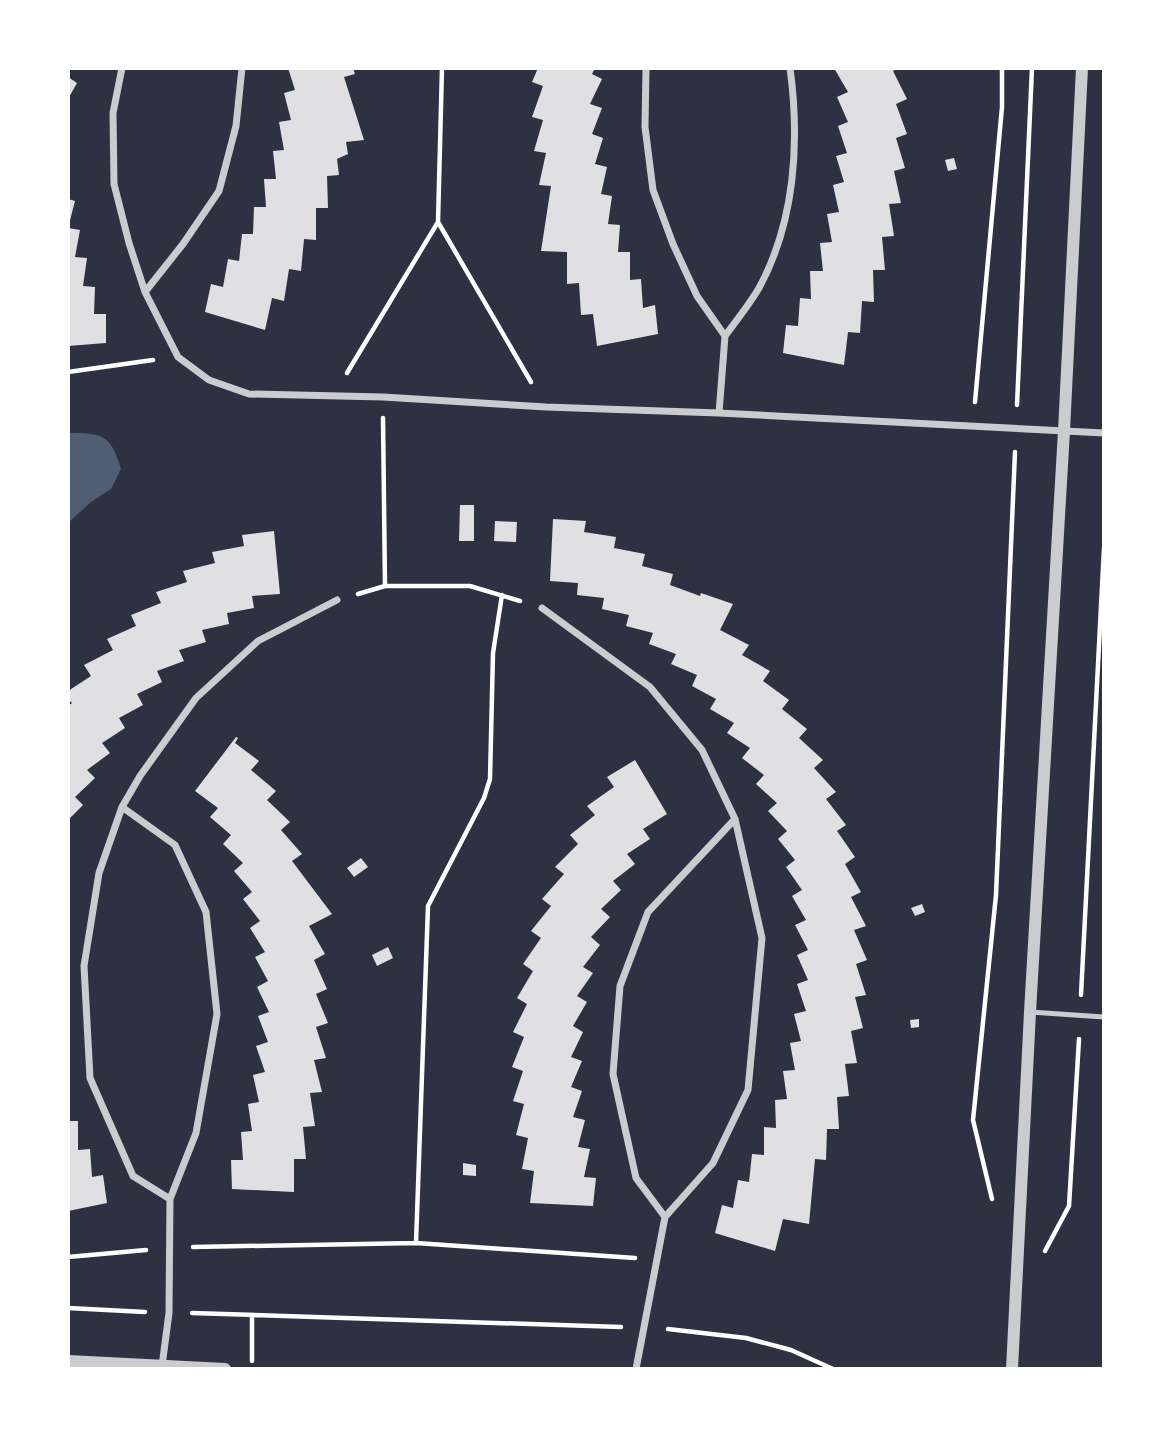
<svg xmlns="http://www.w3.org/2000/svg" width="1172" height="1437" viewBox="0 0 1172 1437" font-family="'Golos Text',sans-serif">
  <rect width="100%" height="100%" fill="#2d3142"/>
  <path fill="#4f5d75" d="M 68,433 C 102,433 111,434 121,469 L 111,489 L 91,502 L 68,523 Z"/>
  <path fill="#e0e0e3" d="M 288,68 L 353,68 L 355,74 L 344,77 L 364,140 L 346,142 L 348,154 L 337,159 L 339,175 L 327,176 L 328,208 L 316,208 L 316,240 L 304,239 L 301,271 L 289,269 L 284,301 L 272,298 L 265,330 L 205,312 L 211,284 L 223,287 L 228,259 L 239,261 L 242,234 L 253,234 L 254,207 L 266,207 L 264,179 L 276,179 L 273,151 L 284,150 L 279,122 L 291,120 L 284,93 L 295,90 Z
    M 538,68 L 595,68 L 592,74 L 602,79 L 590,104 L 602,108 L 592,134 L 603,138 L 595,164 L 607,167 L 601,194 L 612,196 L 608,224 L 620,225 L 618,252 L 630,252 L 630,280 L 641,279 L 643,308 L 655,305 L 658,334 L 597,346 L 593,314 L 581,315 L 579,283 L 567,284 L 567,252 L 541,251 L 551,186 L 539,185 L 546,153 L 534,151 L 543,120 L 532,117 L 543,86 L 532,82 Z
    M 834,68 L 898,68 L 893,71 L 907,99 L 896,104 L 907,134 L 896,138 L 905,168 L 894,171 L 901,203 L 889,204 L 894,236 L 882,237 L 885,270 L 873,270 L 874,302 L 862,301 L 860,333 L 848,332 L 844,365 L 783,353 L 786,325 L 798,326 L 800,298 L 811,299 L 810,271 L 823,271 L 820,243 L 832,242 L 827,214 L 839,212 L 833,185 L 844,182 L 836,156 L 847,153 L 838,126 L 848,122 L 837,97 L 848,92 Z
    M 68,77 L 77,83 L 68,99 Z
    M 954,158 L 957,169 L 948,171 L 945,160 Z
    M 68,199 L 75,201 L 69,224 L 68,224 Z
    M 68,228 L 80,230 L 75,257 L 87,258 L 83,286 L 95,287 L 94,314 L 106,314 L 106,343 L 68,346 Z
    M 460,505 L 474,505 L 474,541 L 459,541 Z
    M 553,519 L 586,521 L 584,532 L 616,537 L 614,548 L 645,554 L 642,566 L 673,574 L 670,585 L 700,596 L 701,593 L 733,604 L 720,630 L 749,645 L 742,655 L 770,671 L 763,681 L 789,700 L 782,709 L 807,729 L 799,738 L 823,760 L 814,768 L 836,792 L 826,799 L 846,825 L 837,831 L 855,857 L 845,864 L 861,892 L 851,897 L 866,926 L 854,930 L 867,960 L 856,964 L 866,995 L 855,997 L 863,1028 L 851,1031 L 857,1063 L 845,1064 L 849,1096 L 837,1097 L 839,1129 L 827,1129 L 826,1160 L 815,1159 L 809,1224 L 783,1219 L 775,1251 L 715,1233 L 722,1205 L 733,1208 L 738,1180 L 749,1182 L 752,1154 L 764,1155 L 764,1127 L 776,1128 L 775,1100 L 787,1099 L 783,1071 L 795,1070 L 790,1043 L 801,1041 L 794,1014 L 806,1011 L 797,984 L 808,980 L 797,955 L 808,950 L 795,925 L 806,920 L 792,896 L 802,890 L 786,867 L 795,860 L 778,839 L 787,831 L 768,811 L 777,803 L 756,784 L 764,775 L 742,758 L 750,748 L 727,733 L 734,723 L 710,709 L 716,699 L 692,686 L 697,675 L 671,664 L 676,654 L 649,644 L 653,633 L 626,626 L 629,615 L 602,609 L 604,598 L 577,595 L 578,583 L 550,581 Z
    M 495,521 L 517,522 L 516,542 L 494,541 Z
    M 274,531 L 280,594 L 252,596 L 254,608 L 227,613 L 229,624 L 202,630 L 206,642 L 179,650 L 184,661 L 157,671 L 162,682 L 137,694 L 143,705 L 119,718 L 125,728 L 102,743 L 110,753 L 87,770 L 95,778 L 75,797 L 83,805 L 68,820 L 68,706 L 72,703 L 68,699 L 68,691 L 91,676 L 84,665 L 113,650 L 107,639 L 136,626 L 131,615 L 161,603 L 156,592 L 187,582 L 183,571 L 215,563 L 212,552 L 244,546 L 242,535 Z
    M 236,737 L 238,738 L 235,743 L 259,761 L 251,770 L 276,791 L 267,800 L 290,822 L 281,830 L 302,854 L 292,861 L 332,914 L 309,926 L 325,954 L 314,960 L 327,989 L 316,994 L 328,1023 L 316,1027 L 326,1058 L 314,1060 L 322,1092 L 310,1093 L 315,1126 L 303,1127 L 306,1159 L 294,1159 L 294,1192 L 232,1189 L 231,1160 L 243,1160 L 241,1132 L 252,1131 L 248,1104 L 259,1102 L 253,1075 L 265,1072 L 256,1046 L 268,1042 L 258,1016 L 269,1012 L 257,987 L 268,981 L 255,957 L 265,952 L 250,928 L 260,921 L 243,899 L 252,892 L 234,871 L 243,863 L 223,844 L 231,835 L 210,817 L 218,808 L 195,791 Z
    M 635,760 L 667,814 L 643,829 L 650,839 L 627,854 L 635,864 L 613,881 L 621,890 L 601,909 L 610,917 L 591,937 L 600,945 L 583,967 L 593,973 L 577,996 L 587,1002 L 573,1026 L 583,1032 L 571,1057 L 582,1061 L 571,1087 L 582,1091 L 573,1117 L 585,1120 L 578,1147 L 590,1149 L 584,1177 L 596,1178 L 593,1206 L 530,1203 L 534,1171 L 522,1169 L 528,1138 L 516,1135 L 524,1104 L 513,1101 L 523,1071 L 512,1067 L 524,1037 L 513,1032 L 527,1004 L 517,998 L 533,971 L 523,964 L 541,938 L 531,931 L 551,906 L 542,899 L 564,874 L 555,867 L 578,844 L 570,835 L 595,815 L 587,806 L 614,787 L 607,777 Z
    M 361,858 L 368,867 L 354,877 L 347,868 Z
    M 922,904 L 925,912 L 915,916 L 911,908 Z
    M 388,947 L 393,958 L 377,966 L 372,955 Z
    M 919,1019 L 919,1027 L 911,1028 L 910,1020 Z
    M 68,1121 L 78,1121 L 78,1150 L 90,1149 L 92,1177 L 103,1175 L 107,1203 L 68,1211 Z
    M 463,1163 L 476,1165 L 476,1176 L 463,1175 Z"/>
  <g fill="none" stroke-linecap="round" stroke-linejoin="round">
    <path stroke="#fff" stroke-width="4.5" d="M 442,68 L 438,222 L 531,382
      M 68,372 L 153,360
      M 347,373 L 438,222
      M 975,402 L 1002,107 L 1002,68
      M 1017,405 L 1032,68
      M 383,418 L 385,586
      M 358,594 L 385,586 L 470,586 L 520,601
      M 1081,995 L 1104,548
      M 992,1199 L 973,1120 L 996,895 L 1015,452
      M 416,1243 L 428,906 L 484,798 L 490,779 L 493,653 L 502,595
      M 193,1247 L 416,1243 L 635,1258
      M 1045,1251 L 1069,1206 L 1079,1039
      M 68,1257 L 146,1250
      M 68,1308 L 145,1312
      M 192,1313 L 621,1327
      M 668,1329 L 746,1338 L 791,1350 L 833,1369
      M 252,1361 L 252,1315"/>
    <path stroke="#caccd0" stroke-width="5" d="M 1030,1012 L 1104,1017"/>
    <path stroke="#caccd0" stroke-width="7" d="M 122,68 L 113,113 L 114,184 L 129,243 L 145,292 L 178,357 L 209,380 L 249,394 L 383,397 L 546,407 L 719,413 L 1104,433
      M 646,68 L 645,127 L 653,190 L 673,244 L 697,296 L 725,336 L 719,413
      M 145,292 L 183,244 L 219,191 L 236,126 L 242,68
      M 725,336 C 736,321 749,305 759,288 C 795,222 800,142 790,68
      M 542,608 L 650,687 L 702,750 L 735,819 L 762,938 L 748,1090 L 713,1163 L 665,1217
      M 122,807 L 175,845 L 206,912 L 217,1014 L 196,1133 L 170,1199 L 169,1313 L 162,1366
      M 170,1199 L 133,1176 L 90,1078 L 84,966 L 99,873 L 122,807 L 140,776 L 196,698 L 258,641 L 337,600
      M 636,1369 L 665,1217 L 636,1178 L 613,1074 L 620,986 L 648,912 L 735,819"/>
    <path stroke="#caccd0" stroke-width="12" d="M 68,1361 L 225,1369
      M 1012,1369 L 1030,1012 L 1064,431 L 1082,68"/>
  </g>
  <rect width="1172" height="1437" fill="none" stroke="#ffffff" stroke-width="140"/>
</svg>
